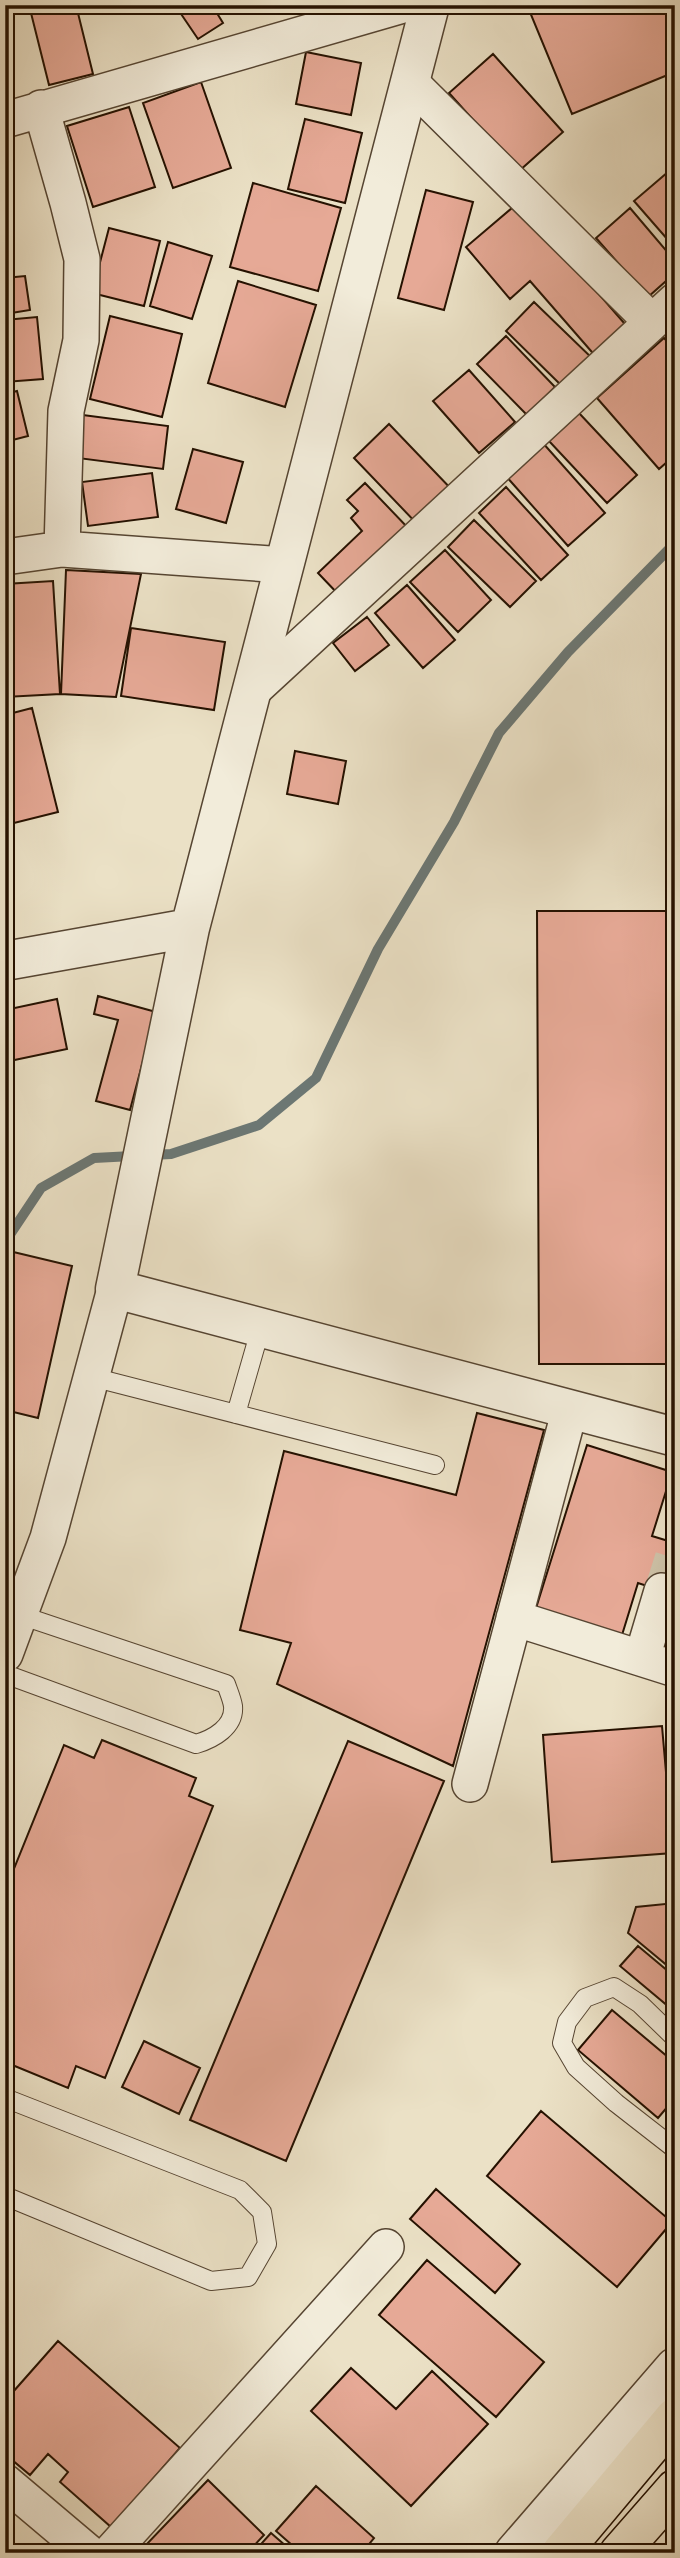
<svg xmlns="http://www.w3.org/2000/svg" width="680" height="2558" viewBox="0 0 680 2558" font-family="'Libre Bodoni',serif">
  <rect width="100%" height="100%" fill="#ebe1c6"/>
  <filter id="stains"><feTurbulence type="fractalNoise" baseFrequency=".00286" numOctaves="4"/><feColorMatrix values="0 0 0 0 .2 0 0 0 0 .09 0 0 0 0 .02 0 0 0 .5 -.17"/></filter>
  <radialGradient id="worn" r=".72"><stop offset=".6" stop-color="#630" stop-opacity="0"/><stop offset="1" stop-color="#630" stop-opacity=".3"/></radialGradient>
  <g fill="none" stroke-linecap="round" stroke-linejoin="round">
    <path stroke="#6c7773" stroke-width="10" d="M 5,1242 L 41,1188 L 94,1158 L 171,1154 L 259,1125 L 316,1078 L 378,949 L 454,822 L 499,733 L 568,652 L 675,543"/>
  </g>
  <path fill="#e6a996" stroke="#251100" stroke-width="2" d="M 29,5 L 76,5 L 93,74 L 49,85 Z
    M 175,5 L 212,5 L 223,23 L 198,39 Z
    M 527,5 L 675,5 L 675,72 L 572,114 Z
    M 306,52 L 361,63 L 351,115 L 296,104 Z
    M 493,54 L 563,132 L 519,171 L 449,93 Z
    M 201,82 L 231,168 L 173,188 L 143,103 Z
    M 129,107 L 155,187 L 93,207 L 67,126 Z
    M 305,119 L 362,133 L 345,203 L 288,189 Z
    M 675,166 L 675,248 L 634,201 Z
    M 253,183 L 341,208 L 318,291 L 230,267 Z
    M 426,190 L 473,202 L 444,310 L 398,298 Z
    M 519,202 L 631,331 L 598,359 L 530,281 L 510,299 L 466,247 Z
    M 630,208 L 675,261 L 675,273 L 648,297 L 596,238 Z
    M 109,228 L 160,241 L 144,306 L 92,293 Z
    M 168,242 L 212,256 L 192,319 L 150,306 Z
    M 25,276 L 30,310 L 5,314 L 5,278 Z
    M 238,281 L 316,305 L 285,407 L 208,383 Z
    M 534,302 L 595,361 L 567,391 L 506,331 Z
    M 110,316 L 182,334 L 162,417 L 90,399 Z
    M 37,317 L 43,379 L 5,382 L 5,320 Z
    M 506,336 L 555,387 L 527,415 L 477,364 Z
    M 664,338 L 675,350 L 675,455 L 659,469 L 597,398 Z
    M 469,370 L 515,422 L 479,453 L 433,401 Z
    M 17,391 L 28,436 L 5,442 L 5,394 Z
    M 579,413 L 637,475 L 607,503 L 549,441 Z
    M 75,414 L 168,426 L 163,469 L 70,457 Z
    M 389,424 L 456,494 L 421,528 L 354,458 Z
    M 542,442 L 605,513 L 568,546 L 505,475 Z
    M 193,449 L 243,462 L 226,523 L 176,509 Z
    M 152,473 L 158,517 L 88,526 L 82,482 Z
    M 365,483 L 410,530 L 340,596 L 318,573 L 362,531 L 351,518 L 358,511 L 347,500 Z
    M 506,487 L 568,555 L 541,580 L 479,513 Z
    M 474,520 L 536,581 L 510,607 L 448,547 Z
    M 445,550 L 491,600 L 458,632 L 410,582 Z
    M 66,570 L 141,574 L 116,697 L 61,694 Z
    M 53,581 L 60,694 L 5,697 L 5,584 Z
    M 407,585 L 455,640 L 423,668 L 375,613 Z
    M 367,617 L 389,645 L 355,671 L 333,643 Z
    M 131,628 L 225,642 L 214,710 L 121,696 Z
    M 32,708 L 58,812 L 6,825 L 5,715 Z
    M 295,751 L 346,761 L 338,804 L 287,794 Z
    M 537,911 L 675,911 L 675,1364 L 539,1364 Z
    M 98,996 L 156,1012 L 130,1110 L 96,1101 L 118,1020 L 94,1014 Z
    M 57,999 L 67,1049 L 5,1062 L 5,1010 Z
    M 5,1250 L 72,1266 L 38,1418 L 5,1410 Z
    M 477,1413 L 544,1430 L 453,1766 L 277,1684 L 291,1643 L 240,1630 L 284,1451 L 456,1495 Z
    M 587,1445 L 672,1472 L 652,1536 L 675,1543 L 675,1666 L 652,1659 L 672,1594 L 638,1583 L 618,1648 L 532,1621 Z
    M 662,1726 L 673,1853 L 552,1862 L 543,1735 Z
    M 102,1740 L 196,1778 L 189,1796 L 213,1806 L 105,2078 L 76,2066 L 68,2088 L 5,2062 L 5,1891 L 64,1745 L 94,1758 Z
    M 348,1741 L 444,1781 L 286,2161 L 190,2120 Z
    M 675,1903 L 675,1972 L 628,1933 L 636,1907 Z
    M 638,1946 L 675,1977 L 675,2012 L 620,1966 Z
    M 612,2010 L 675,2063 L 675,2098 L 658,2118 L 578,2050 Z
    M 144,2041 L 200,2068 L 179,2114 L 122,2087 Z
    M 541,2111 L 672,2222 L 617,2287 L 487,2176 Z
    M 436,2189 L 520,2264 L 495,2293 L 410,2219 Z
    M 427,2260 L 544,2362 L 496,2417 L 379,2315 Z
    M 58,2341 L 180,2448 L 111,2527 L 60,2482 L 68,2472 L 48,2454 L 30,2475 L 5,2454 L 5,2401 Z
    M 351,2368 L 396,2409 L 432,2371 L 488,2424 L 411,2506 L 311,2411 Z
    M 208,2480 L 264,2535 L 247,2553 L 152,2553 L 145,2546 Z
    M 316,2486 L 374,2538 L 362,2553 L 301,2553 L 276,2531 Z
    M 271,2533 L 294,2553 L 253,2553 Z"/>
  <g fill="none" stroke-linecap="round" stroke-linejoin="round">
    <path stroke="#cdc2a8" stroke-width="35" stroke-dasharray="35 18" stroke-linecap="butt" d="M 662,1591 L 675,1550"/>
    <g stroke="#564532" stroke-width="20">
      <path id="service" d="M 92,1377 L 435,1465
        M 236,1414 L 261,1327
        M 5,1674 L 196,1744 C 213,1739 235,1727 233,1706 C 232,1699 228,1690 226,1684 L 20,1615
        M 675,2038 L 640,2004 L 614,1987 L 585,1998 L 567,2022 L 562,2043 L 576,2067 L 616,2103 L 675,2149
        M 5,2098 L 240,2190 L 262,2212 L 267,2244 L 248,2277 L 211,2281 L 5,2196"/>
    </g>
    <g stroke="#564532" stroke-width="38">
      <path id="minor" d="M 411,83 L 651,321
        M 41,108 L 68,203 L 82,259 L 81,340 L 66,411 L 62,549
        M 5,120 L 403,5
        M 5,557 L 62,549 L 284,565
        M 251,692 L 675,301
        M 514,1618 L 675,1669
        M 5,1654 L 48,1538 L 115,1289
        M 642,1658 L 662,1591
        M 470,1784 L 570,1409
        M 5,2482 L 89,2553
        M 110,2553 L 386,2247"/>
    </g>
    <g stroke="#564532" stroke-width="41">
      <path id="tertiary" d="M 430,5 L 190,928 L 115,1289 L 675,1437
        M 5,961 L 190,928
        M 514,2553 L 675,2367"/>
    </g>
    <g stroke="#251100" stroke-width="41">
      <path id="trunk" d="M 561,2553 L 675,2417
        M 619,2553 L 675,2489"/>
    </g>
    <use href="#service" stroke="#f2ecda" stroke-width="18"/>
    <use href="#minor" stroke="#f2ecda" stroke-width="35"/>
    <use href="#tertiary" stroke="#f2ecda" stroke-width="38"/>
    <use href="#trunk" stroke="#ebe1c6" stroke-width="38"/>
  </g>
  <rect width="680" height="2558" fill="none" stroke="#ebe1c6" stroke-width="28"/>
  <rect x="7" y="7" width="666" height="2544" fill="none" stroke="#251100" stroke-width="3.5"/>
  <rect x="14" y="14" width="652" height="2530" fill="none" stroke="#251100" stroke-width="2"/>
  <rect width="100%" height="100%" filter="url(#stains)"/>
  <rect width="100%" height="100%" fill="url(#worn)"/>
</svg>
